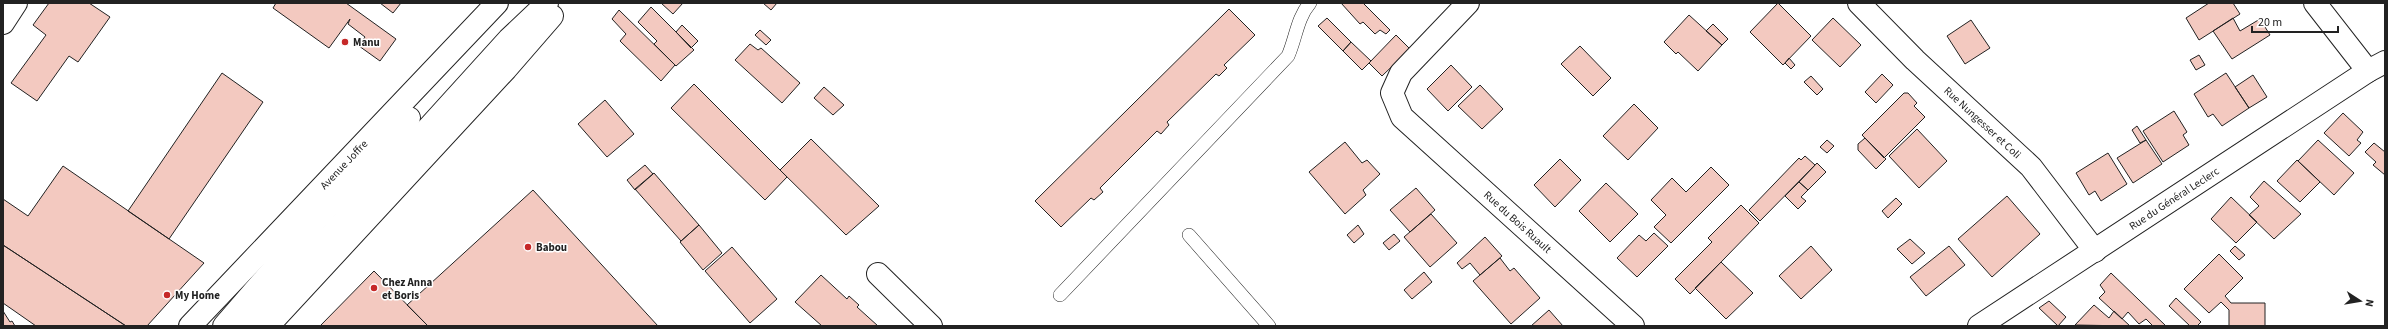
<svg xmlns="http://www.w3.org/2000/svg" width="2388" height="329" viewBox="0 0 2388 329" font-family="'Source Sans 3',sans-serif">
  <rect width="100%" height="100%" fill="#fff"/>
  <path fill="#f3c9c0" stroke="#222" d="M 49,3 L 89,3 L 110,17 L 78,62 L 69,56 L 37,101 L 11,83 L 46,35 L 33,25 Z
    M 276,3 L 346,3 L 396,39 L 380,61 L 359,46 L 365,37 L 348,24 L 350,19 L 329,48 L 273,8 Z
    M 380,3 L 401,3 L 393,13 Z
    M 661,3 L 683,3 L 673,14 Z
    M 763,3 L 777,3 L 771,10 Z
    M 1341,3 L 1363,3 L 1390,30 L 1386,34 L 1380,30 L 1375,34 L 1363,22 L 1360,24 Z
    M 1778,3 L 1811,36 L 1783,65 L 1750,32 Z
    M 2209,3 L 2233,3 L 2240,14 L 2199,40 L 2186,18 Z
    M 651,7 L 694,50 L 676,66 L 654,44 L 657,41 L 638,22 Z
    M 1229,9 L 1255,35 L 1224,65 L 1227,68 L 1219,76 L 1216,74 L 1167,122 L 1169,125 L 1161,134 L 1157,131 L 1100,188 L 1103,192 L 1094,200 L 1091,198 L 1061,227 L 1035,201 Z
    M 619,10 L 675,65 L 661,81 L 620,41 L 626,34 L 612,19 Z
    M 1689,15 L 1722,45 L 1698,71 L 1678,52 L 1676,54 L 1664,42 Z
    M 1327,18 L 1351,42 L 1343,51 L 1318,26 Z
    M 1833,18 L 1861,45 L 1840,67 L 1812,40 Z
    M 2233,18 L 2240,31 L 2260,19 L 2270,35 L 2232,59 L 2213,31 Z
    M 1971,20 L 1990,48 L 1965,64 L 1947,36 Z
    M 1713,24 L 1728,39 L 1722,45 L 1706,31 Z
    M 682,25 L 698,41 L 691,48 L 676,32 Z
    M 760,30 L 771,40 L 766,45 L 755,35 Z
    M 1396,35 L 1410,49 L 1382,76 L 1369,63 Z
    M 1351,42 L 1371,61 L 1362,70 L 1343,51 Z
    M 750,44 L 758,50 L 761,48 L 800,83 L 782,103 L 735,60 Z
    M 1580,46 L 1611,78 L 1593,96 L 1561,64 Z
    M 2199,55 L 2205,65 L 2196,70 L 2190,60 Z
    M 1789,58 L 1795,65 L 1791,69 L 1785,63 Z
    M 1451,65 L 1472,87 L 1448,111 L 1427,89 Z
    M 222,73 L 263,102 L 169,239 L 128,211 Z
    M 2226,73 L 2249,108 L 2222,126 L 2213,114 L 2208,117 L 2194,94 Z
    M 1882,74 L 1893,85 L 1876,103 L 1865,92 Z
    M 2253,75 L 2267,97 L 2249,108 L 2235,87 Z
    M 1811,76 L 1823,89 L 1817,95 L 1804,82 Z
    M 694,84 L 787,177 L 765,200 L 671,108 Z
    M 1480,85 L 1503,109 L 1482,129 L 1458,106 Z
    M 824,87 L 844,105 L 833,115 L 814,98 Z
    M 1904,93 L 1908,93 L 1917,103 L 1914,106 L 1925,117 L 1884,158 L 1862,135 Z
    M 605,100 L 634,134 L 607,157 L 578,124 Z
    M 1634,104 L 1658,128 L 1628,160 L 1603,136 Z
    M 2174,111 L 2187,132 L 2183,135 L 2189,145 L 2163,162 L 2143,131 Z
    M 2343,113 L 2363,132 L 2357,140 L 2361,143 L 2349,156 L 2324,133 Z
    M 2137,126 L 2146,140 L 2140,143 L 2132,130 Z
    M 1917,129 L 1947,161 L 1919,188 L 1889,156 Z
    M 1865,138 L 1886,159 L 1876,169 L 1858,150 L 1858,144 Z
    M 811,139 L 879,206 L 846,235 L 780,170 Z
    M 1827,140 L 1834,146 L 1827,153 L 1820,147 Z
    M 2146,140 L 2162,164 L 2133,183 L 2117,158 Z
    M 2318,140 L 2354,173 L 2334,195 L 2298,161 Z
    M 1345,142 L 1362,163 L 1367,160 L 1380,174 L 1363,190 L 1366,195 L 1345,214 L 1309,172 Z
    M 2374,143 L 2385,152 L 2385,175 L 2373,165 L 2376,162 L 2365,152 Z
    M 2108,153 L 2127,184 L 2101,201 L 2095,191 L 2089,195 L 2076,173 Z
    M 1805,156 L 1815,165 L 1760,221 L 1749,210 L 1799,158 L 1801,160 Z
    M 1560,159 L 1581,180 L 1555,207 L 1534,185 Z
    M 2297,160 L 2320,182 L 2300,202 L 2277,181 Z
    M 1817,163 L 1826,172 L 1808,190 L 1799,182 Z
    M 645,165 L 653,174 L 635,190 L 627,180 Z
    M 63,166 L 204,263 L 147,326 L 126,326 L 3,245 L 3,199 L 28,216 Z
    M 1711,167 L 1729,185 L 1671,243 L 1654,227 L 1666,215 L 1651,200 L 1672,178 L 1686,192 Z
    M 654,173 L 699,225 L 681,241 L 635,189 Z
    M 2264,181 L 2301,214 L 2274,239 L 2249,215 L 2259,206 L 2250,197 Z
    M 1799,182 L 1808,190 L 1801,197 L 1806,201 L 1798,209 L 1785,196 Z
    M 1606,183 L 1638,214 L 1610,242 L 1579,211 Z
    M 1416,188 L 1435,210 L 1410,232 L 1390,210 Z
    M 533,190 L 658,326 L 428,326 L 407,305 Z
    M 2007,196 L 2040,234 L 1992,277 L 1958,239 Z
    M 2231,197 L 2257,222 L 2236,243 L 2211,219 Z
    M 1896,198 L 1902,204 L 1888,218 L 1882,211 Z
    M 1741,205 L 1759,223 L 1690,294 L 1675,279 L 1712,242 L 1708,238 Z
    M 1431,214 L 1457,243 L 1430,267 L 1404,237 Z
    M 699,225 L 722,253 L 703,270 L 680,242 Z
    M 1358,225 L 1364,234 L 1354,243 L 1347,235 Z
    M 1654,233 L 1668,246 L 1637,277 L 1617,258 L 1639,235 L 1646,241 Z
    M 1394,234 L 1400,241 L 1389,250 L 1383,243 Z
    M 1485,237 L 1502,256 L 1480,275 L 1470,263 L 1462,269 L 1457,263 Z
    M 1910,239 L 1925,253 L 1912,264 L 1897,249 Z
    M 3,245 L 126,326 L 36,326 L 3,303 Z
    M 1811,246 L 1832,270 L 1801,299 L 1779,276 Z
    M 1949,246 L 1965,265 L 1926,296 L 1910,277 Z
    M 2235,246 L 2245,255 L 2239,260 L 2230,251 Z
    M 732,247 L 777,299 L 750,323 L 705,271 Z
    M 2219,254 L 2243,278 L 2225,296 L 2231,303 L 2265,303 L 2265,326 L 2229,326 L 2229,310 L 2221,302 L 2209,313 L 2184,289 Z
    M 1500,258 L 1510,271 L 1514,268 L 1540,298 L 1511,324 L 1473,281 Z
    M 1721,262 L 1753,293 L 1726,319 L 1695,288 Z
    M 374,271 L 428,326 L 320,326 Z
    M 1424,272 L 1432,282 L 1412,299 L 1404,290 Z
    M 2111,273 L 2166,326 L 2153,326 L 2146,319 L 2139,324 L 2128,312 L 2122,319 L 2099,298 L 2105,292 L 2100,285 Z
    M 821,275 L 847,299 L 849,296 L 859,305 L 857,307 L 878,326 L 822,326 L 795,302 Z
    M 2176,298 L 2201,322 L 2197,326 L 2190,326 L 2169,306 Z
    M 2049,301 L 2066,317 L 2058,326 L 2039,308 Z
    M 2094,305 L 2109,318 L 2114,311 L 2130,326 L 2075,325 Z
    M 1549,310 L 1563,326 L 1531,326 Z
    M 3,311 L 10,322 L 12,321 L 15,326 L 3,326 Z"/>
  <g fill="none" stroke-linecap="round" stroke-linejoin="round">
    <g stroke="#222" stroke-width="14">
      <path id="lane" d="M 1189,235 L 1269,326
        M 1060,295 L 1288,56 C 1296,38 1297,18 1310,3"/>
    </g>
    <g stroke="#222" stroke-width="24">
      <g id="street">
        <path id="s1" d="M 1468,3 L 1401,73 L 1392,93 L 1402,117 L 1633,326"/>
        <path id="s2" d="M 1859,3 L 1915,60 L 2031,167 L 2095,251"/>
        <path d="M 2315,3 L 2368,71"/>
        <path d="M 3,23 L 16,3"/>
        <path d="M 878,274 L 931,326"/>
        <path id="s3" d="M 1979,326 L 2368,71 L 2385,62"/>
      </g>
    </g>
    <g stroke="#222" stroke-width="24">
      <g id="primary">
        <path id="s4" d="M 190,326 L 497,3"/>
        <path d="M 224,326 L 316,220 L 409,118"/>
        <path d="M 243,326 L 333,233 L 509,39 L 547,3"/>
        <path d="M 268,326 L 506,69 L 552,16"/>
      </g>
    </g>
    <use href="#lane" stroke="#fff" stroke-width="13"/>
    <use href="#street" stroke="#fff" stroke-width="22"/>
    <use href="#primary" stroke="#fff" stroke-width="22"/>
  </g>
  <g fill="#c62828" stroke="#fff" stroke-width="1.5">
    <circle cx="345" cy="42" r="4"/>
    <circle cx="528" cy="247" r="4"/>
    <circle cx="374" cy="288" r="4"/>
    <circle cx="167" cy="295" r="4"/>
  </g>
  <g text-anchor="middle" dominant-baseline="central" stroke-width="3" stroke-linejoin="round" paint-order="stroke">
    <g font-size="11" font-weight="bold" fill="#222" stroke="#fff" text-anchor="start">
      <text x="353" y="42">Manu</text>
      <text x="536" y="247">Babou</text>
      <text x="382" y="282">Chez Anna<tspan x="382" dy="13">et Boris</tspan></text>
      <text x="175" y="295">My Home</text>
    </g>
    <g font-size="11" fill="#222" stroke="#fff">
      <text stroke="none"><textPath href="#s2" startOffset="172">Rue Nungesser et Coli</textPath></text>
      <text stroke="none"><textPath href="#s4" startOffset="223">Avenue Joffre</textPath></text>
      <text stroke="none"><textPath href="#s3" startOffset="233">Rue du Général Leclerc</textPath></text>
      <text stroke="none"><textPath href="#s1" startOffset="301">Rue du Bois Ruault</textPath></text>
    </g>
  </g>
  <rect width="2388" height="329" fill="none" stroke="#222222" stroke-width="8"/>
  <g transform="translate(2360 301) rotate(102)" stroke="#ffffff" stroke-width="3" paint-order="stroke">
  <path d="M0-3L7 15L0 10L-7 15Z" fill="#222222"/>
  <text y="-6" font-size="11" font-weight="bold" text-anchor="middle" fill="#222222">N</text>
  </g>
  <path d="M2252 26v6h86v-6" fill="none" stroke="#222222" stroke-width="2"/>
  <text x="2258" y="26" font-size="12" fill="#222222" stroke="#ffffff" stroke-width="3" paint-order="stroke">20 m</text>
</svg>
